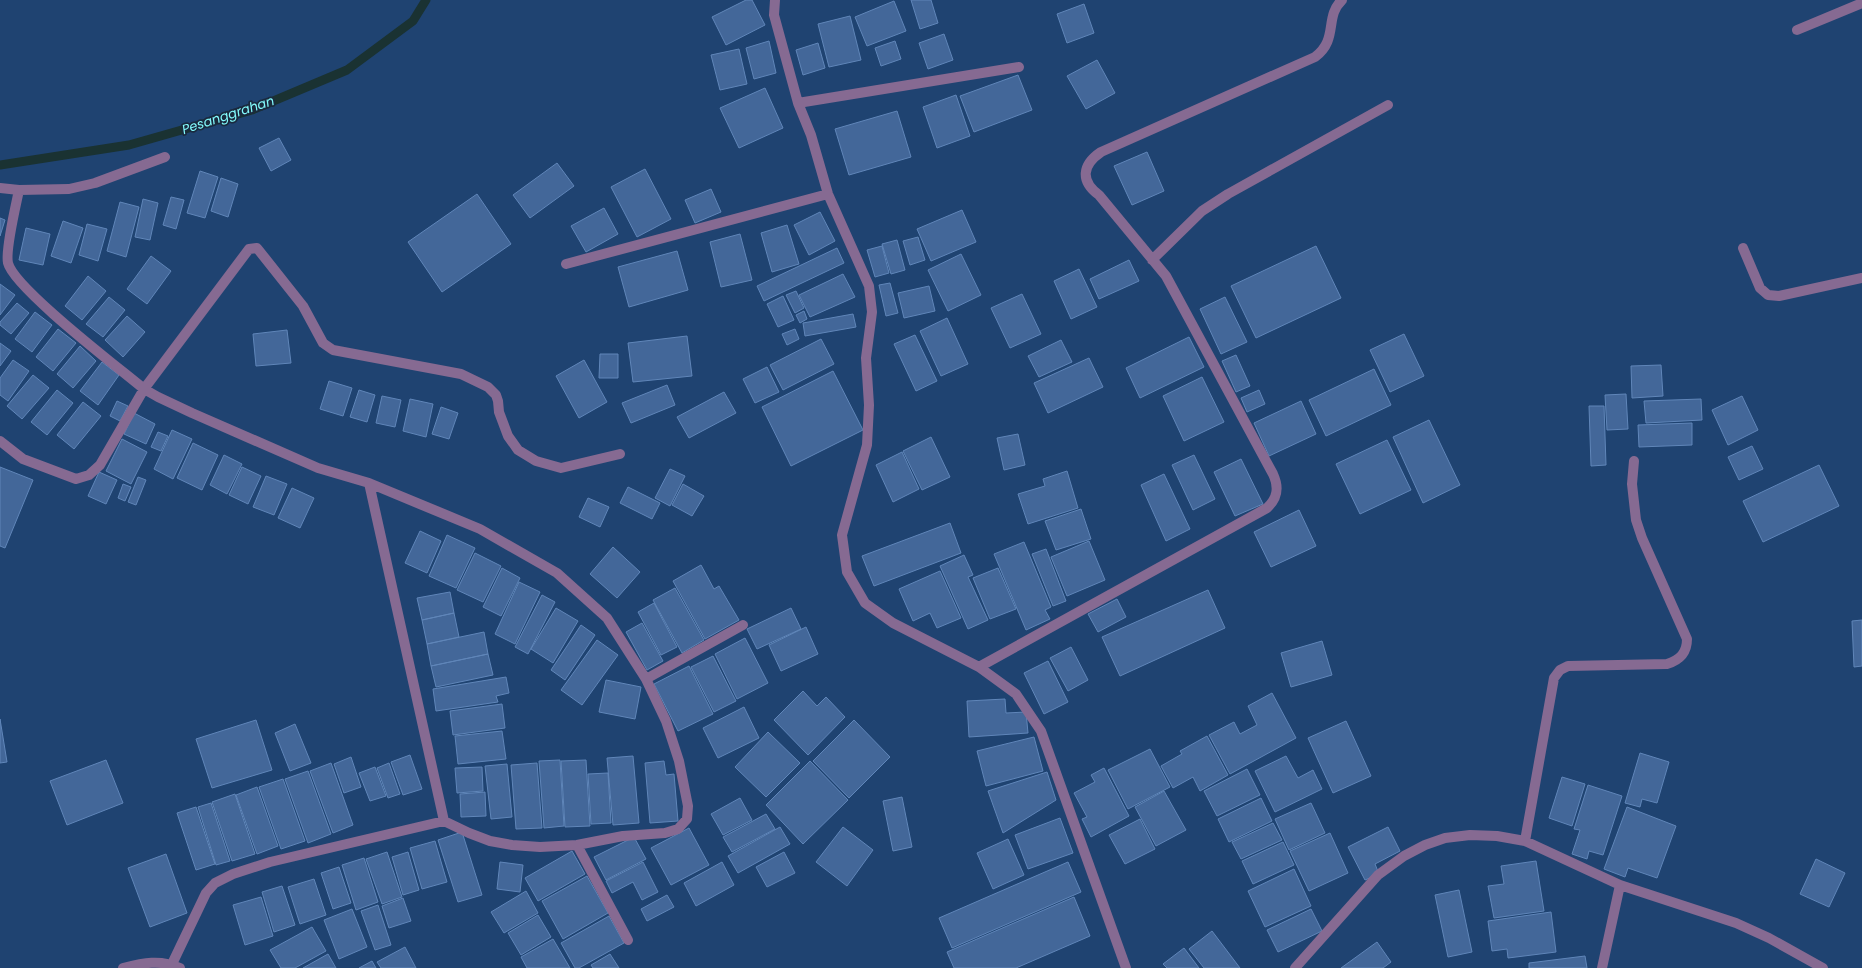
<svg xmlns="http://www.w3.org/2000/svg" width="1862" height="968" viewBox="0 0 1862 968" font-family="Poppins,sans-serif">
  <rect width="100%" height="100%" fill="#1f4371"/>
  <g fill="none" stroke-linecap="round" stroke-linejoin="round">
    <path stroke="#1a3232" stroke-width="9" d="M 0,165 L 129,145 L 252,110 L 347,70 L 413,21 L 426,0"/>
  </g>
  <path fill="#436799" stroke="#6086b9" d="M 746,0 L 752,0 L 765,25 L 726,45 L 712,17 Z
    M 911,0 L 931,0 L 938,23 L 920,29 Z
    M 894,1 L 906,31 L 867,46 L 855,17 Z
    M 1084,4 L 1094,33 L 1067,43 L 1057,14 Z
    M 850,16 L 861,60 L 829,67 L 818,24 Z
    M 944,34 L 953,60 L 928,69 L 919,43 Z
    M 769,41 L 776,73 L 754,79 L 746,48 Z
    M 895,41 L 901,59 L 881,66 L 875,48 Z
    M 818,43 L 825,68 L 803,75 L 796,50 Z
    M 739,49 L 747,84 L 720,90 L 711,55 Z
    M 1097,60 L 1115,93 L 1086,109 L 1067,76 Z
    M 1018,75 L 1032,110 L 974,132 L 960,96 Z
    M 765,88 L 783,128 L 739,148 L 720,108 Z
    M 956,95 L 970,136 L 937,148 L 923,107 Z
    M 897,111 L 911,157 L 849,175 L 835,129 Z
    M 279,138 L 291,160 L 271,171 L 259,148 Z
    M 1147,152 L 1164,191 L 1132,205 L 1114,166 Z
    M 557,163 L 574,186 L 530,218 L 513,195 Z
    M 645,169 L 671,219 L 637,237 L 611,187 Z
    M 200,171 L 218,177 L 205,218 L 187,213 Z
    M 221,178 L 238,184 L 228,217 L 211,211 Z
    M 711,189 L 721,212 L 695,223 L 685,200 Z
    M 477,194 L 511,244 L 442,292 L 408,242 Z
    M 171,197 L 184,200 L 176,229 L 163,225 Z
    M 143,199 L 158,203 L 150,240 L 135,237 Z
    M 120,202 L 139,207 L 126,257 L 107,251 Z
    M 604,208 L 618,234 L 586,252 L 571,226 Z
    M 962,210 L 976,242 L 931,261 L 917,229 Z
    M 820,212 L 835,241 L 809,255 L 794,225 Z
    M 0,218 L 5,220 L 0,236 Z
    M 63,221 L 83,228 L 71,263 L 51,256 Z
    M 87,224 L 107,229 L 98,261 L 79,255 Z
    M 787,225 L 799,264 L 772,272 L 761,233 Z
    M 26,228 L 50,234 L 43,265 L 19,260 Z
    M 740,234 L 752,280 L 721,287 L 710,242 Z
    M 918,237 L 925,260 L 910,265 L 903,241 Z
    M 897,240 L 905,270 L 891,274 L 882,244 Z
    M 882,246 L 889,273 L 875,277 L 867,250 Z
    M 1316,246 L 1341,298 L 1256,338 L 1231,286 Z
    M 837,248 L 844,263 L 764,301 L 757,286 Z
    M 677,251 L 688,290 L 629,307 L 618,267 Z
    M 961,254 L 981,295 L 948,311 L 928,270 Z
    M 151,256 L 171,271 L 147,304 L 127,289 Z
    M 1129,260 L 1139,281 L 1099,299 L 1090,279 Z
    M 1079,269 L 1097,307 L 1071,319 L 1054,281 Z
    M 843,274 L 855,297 L 810,317 L 799,295 Z
    M 88,276 L 106,291 L 82,320 L 65,306 Z
    M 890,283 L 898,313 L 886,316 L 879,285 Z
    M 0,284 L 15,295 L 0,315 Z
    M 929,286 L 935,311 L 904,318 L 898,293 Z
    M 796,291 L 804,308 L 795,313 L 786,295 Z
    M 1022,294 L 1041,334 L 1010,348 L 991,308 Z
    M 783,296 L 794,320 L 778,327 L 767,304 Z
    M 109,297 L 125,310 L 103,337 L 86,324 Z
    M 1225,297 L 1247,342 L 1221,354 L 1200,309 Z
    M 17,303 L 29,313 L 11,334 L 0,325 L 0,322 Z
    M 804,311 L 807,319 L 800,323 L 796,315 Z
    M 35,312 L 52,325 L 32,352 L 15,339 Z
    M 853,314 L 856,327 L 805,336 L 803,323 Z
    M 127,316 L 145,332 L 123,357 L 105,340 Z
    M 947,318 L 968,364 L 941,376 L 920,331 Z
    M 58,329 L 76,343 L 53,371 L 36,357 Z
    M 795,329 L 799,339 L 787,345 L 782,334 Z
    M 287,330 L 291,363 L 256,366 L 253,334 Z
    M 1404,334 L 1424,376 L 1390,392 L 1370,350 Z
    M 915,335 L 937,381 L 916,391 L 894,344 Z
    M 687,336 L 692,376 L 633,382 L 628,343 Z
    M 1189,337 L 1204,367 L 1140,398 L 1126,368 Z
    M 821,339 L 834,364 L 783,390 L 770,365 Z
    M 1061,340 L 1072,362 L 1039,377 L 1028,356 Z
    M 0,343 L 11,351 L 0,366 Z
    M 80,346 L 96,361 L 73,388 L 57,374 Z
    M 600,354 L 618,354 L 618,378 L 599,378 Z
    M 1236,355 L 1250,386 L 1236,392 L 1222,361 Z
    M 1089,358 L 1103,387 L 1048,413 L 1034,383 Z
    M 13,360 L 29,371 L 8,401 L 0,395 L 0,378 Z
    M 584,360 L 607,402 L 579,418 L 556,376 Z
    M 102,362 L 119,375 L 98,405 L 80,391 Z
    M 1661,365 L 1663,396 L 1632,398 L 1631,366 Z
    M 767,367 L 779,392 L 755,403 L 743,379 Z
    M 1374,369 L 1391,405 L 1326,436 L 1309,400 Z
    M 833,371 L 863,430 L 791,466 L 762,407 Z
    M 33,375 L 49,388 L 22,419 L 7,406 Z
    M 1202,377 L 1224,422 L 1184,441 L 1163,396 Z
    M 329,381 L 352,388 L 343,416 L 320,409 Z
    M 667,385 L 675,405 L 631,423 L 622,403 Z
    M 57,390 L 73,403 L 47,435 L 31,422 Z
    M 359,390 L 375,395 L 367,422 L 350,417 Z
    M 1259,390 L 1265,404 L 1247,412 L 1241,398 Z
    M 724,392 L 736,413 L 689,438 L 677,417 Z
    M 1626,394 L 1628,429 L 1607,430 L 1605,395 Z
    M 382,396 L 401,400 L 395,427 L 376,423 Z
    M 1742,396 L 1758,430 L 1728,445 L 1712,410 Z
    M 410,399 L 433,404 L 426,437 L 403,431 Z
    M 1701,399 L 1702,420 L 1646,423 L 1644,401 Z
    M 117,401 L 128,406 L 120,421 L 110,416 Z
    M 1301,401 L 1316,434 L 1269,456 L 1254,423 Z
    M 83,402 L 101,416 L 74,449 L 57,435 Z
    M 1589,406 L 1604,406 L 1606,465 L 1591,466 Z
    M 441,407 L 458,413 L 449,439 L 432,434 Z
    M 134,413 L 155,424 L 146,444 L 124,434 Z
    M 1429,420 L 1460,485 L 1423,503 L 1393,437 Z
    M 1692,423 L 1692,445 L 1639,447 L 1638,425 Z
    M 172,430 L 192,439 L 173,479 L 154,469 Z
    M 158,432 L 168,436 L 161,451 L 151,447 Z
    M 1018,434 L 1025,465 L 1004,470 L 997,438 Z
    M 931,437 L 950,477 L 922,490 L 903,451 Z
    M 122,439 L 147,452 L 131,484 L 106,471 Z
    M 1387,440 L 1411,490 L 1360,514 L 1336,464 Z
    M 193,443 L 218,455 L 202,490 L 177,478 Z
    M 1752,446 L 1763,469 L 1739,480 L 1728,457 Z
    M 902,452 L 919,489 L 893,502 L 876,465 Z
    M 224,455 L 242,464 L 227,494 L 210,485 Z
    M 1194,455 L 1215,499 L 1193,510 L 1172,465 Z
    M 1241,459 L 1263,504 L 1235,516 L 1214,472 Z
    M 1819,465 L 1839,506 L 1763,542 L 1743,501 Z
    M 0,467 L 33,480 L 5,548 L 0,546 Z
    M 242,467 L 261,476 L 248,504 L 229,495 Z
    M 670,469 L 685,476 L 670,506 L 655,498 Z
    M 1067,471 L 1078,508 L 1028,524 L 1018,494 L 1045,486 L 1043,479 Z
    M 99,472 L 117,480 L 106,504 L 88,496 Z
    M 1164,474 L 1190,529 L 1166,541 L 1141,485 Z
    M 266,476 L 287,484 L 274,515 L 253,507 Z
    M 138,477 L 146,480 L 136,505 L 128,502 Z
    M 123,484 L 131,487 L 125,501 L 118,498 Z
    M 683,484 L 704,496 L 692,516 L 672,505 Z
    M 628,487 L 660,503 L 652,519 L 620,503 Z
    M 292,488 L 314,498 L 300,528 L 278,518 Z
    M 588,498 L 609,507 L 600,527 L 579,517 Z
    M 1081,509 L 1091,539 L 1056,550 L 1045,521 Z
    M 1299,510 L 1316,546 L 1271,567 L 1254,532 Z
    M 950,523 L 961,553 L 874,586 L 862,556 Z
    M 420,531 L 441,541 L 427,573 L 405,563 Z
    M 447,535 L 475,548 L 456,588 L 429,576 Z
    M 1089,541 L 1105,580 L 1067,596 L 1051,557 Z
    M 1024,542 L 1051,607 L 1045,610 L 1050,619 L 1026,630 L 994,554 Z
    M 613,547 L 640,572 L 617,598 L 590,574 Z
    M 1046,549 L 1066,601 L 1053,606 L 1032,554 Z
    M 475,553 L 501,566 L 483,602 L 457,590 Z
    M 964,555 L 973,575 L 968,577 L 988,620 L 968,629 L 940,566 Z
    M 701,565 L 714,589 L 719,586 L 739,620 L 705,639 L 673,581 Z
    M 502,568 L 520,578 L 501,616 L 483,607 Z
    M 998,568 L 1016,609 L 990,619 L 973,578 Z
    M 940,571 L 961,618 L 937,628 L 930,613 L 913,621 L 899,589 Z
    M 519,582 L 540,592 L 515,644 L 495,634 Z
    M 675,588 L 704,640 L 682,653 L 653,600 Z
    M 1208,590 L 1225,628 L 1120,676 L 1102,637 Z
    M 450,592 L 454,613 L 422,620 L 417,598 Z
    M 542,595 L 555,602 L 528,654 L 515,647 Z
    M 1117,599 L 1126,617 L 1098,632 L 1088,614 Z
    M 654,603 L 677,647 L 661,655 L 638,612 Z
    M 556,608 L 578,621 L 553,663 L 531,649 Z
    M 791,608 L 801,629 L 757,649 L 747,629 Z
    M 454,613 L 459,637 L 427,644 L 422,620 Z
    M 1862,620 L 1862,666 L 1854,667 L 1852,621 Z
    M 642,623 L 663,661 L 647,670 L 626,632 Z
    M 581,625 L 595,635 L 565,680 L 551,670 Z
    M 806,627 L 818,654 L 781,671 L 769,645 Z
    M 484,632 L 488,654 L 431,666 L 427,644 Z
    M 745,638 L 768,683 L 737,699 L 715,654 Z
    M 597,640 L 618,655 L 582,705 L 561,690 Z
    M 1322,641 L 1332,675 L 1291,687 L 1281,653 Z
    M 1071,647 L 1088,680 L 1068,691 L 1050,658 Z
    M 488,654 L 493,675 L 436,687 L 431,666 Z
    M 713,656 L 736,701 L 714,712 L 691,667 Z
    M 1048,661 L 1068,702 L 1044,714 L 1024,673 Z
    M 689,666 L 713,714 L 678,731 L 654,684 Z
    M 506,677 L 509,693 L 496,696 L 498,702 L 436,711 L 433,689 Z
    M 606,680 L 641,687 L 635,719 L 599,712 Z
    M 803,691 L 817,706 L 826,697 L 845,717 L 808,755 L 774,720 Z
    M 1272,693 L 1296,738 L 1230,774 L 1209,735 L 1234,722 L 1240,734 L 1257,725 L 1248,706 Z
    M 1005,699 L 1006,713 L 1026,712 L 1028,733 L 969,737 L 967,701 Z
    M 502,704 L 505,728 L 453,735 L 450,711 Z
    M 744,707 L 759,738 L 718,758 L 703,728 Z
    M 0,719 L 7,762 L 0,763 Z
    M 256,720 L 272,770 L 212,788 L 196,739 Z
    M 854,720 L 890,757 L 849,798 L 813,761 Z
    M 1346,721 L 1371,776 L 1333,793 L 1308,738 Z
    M 295,724 L 311,763 L 290,771 L 275,733 Z
    M 502,731 L 506,759 L 458,764 L 455,736 Z
    M 768,732 L 800,763 L 766,797 L 735,767 Z
    M 1207,736 L 1228,775 L 1200,791 L 1193,777 L 1173,788 L 1161,766 L 1182,754 L 1180,751 Z
    M 1034,737 L 1043,771 L 986,786 L 977,751 Z
    M 1150,749 L 1170,787 L 1128,809 L 1108,770 Z
    M 1640,753 L 1669,762 L 1657,803 L 1642,799 L 1640,807 L 1625,803 Z
    M 410,755 L 422,789 L 403,795 L 391,762 Z
    M 633,756 L 639,823 L 613,825 L 607,758 Z
    M 1286,756 L 1298,778 L 1313,770 L 1322,789 L 1275,812 L 1255,771 Z
    M 351,757 L 361,787 L 344,793 L 334,764 Z
    M 106,760 L 123,803 L 67,825 L 50,781 Z
    M 560,760 L 564,826 L 544,828 L 539,761 Z
    M 586,760 L 590,826 L 565,827 L 561,761 Z
    M 664,761 L 666,775 L 674,774 L 678,821 L 650,823 L 645,763 Z
    M 810,761 L 848,800 L 803,844 L 766,805 Z
    M 331,763 L 353,825 L 333,833 L 310,771 Z
    M 389,763 L 400,794 L 388,798 L 377,768 Z
    M 537,763 L 542,828 L 516,829 L 511,765 Z
    M 507,764 L 512,817 L 491,819 L 485,766 Z
    M 375,767 L 386,796 L 370,801 L 359,773 Z
    M 482,767 L 483,791 L 457,793 L 455,768 Z
    M 1104,768 L 1129,816 L 1091,837 L 1082,819 L 1087,817 L 1074,793 L 1095,782 L 1091,775 Z
    M 1247,769 L 1260,795 L 1217,816 L 1204,791 Z
    M 308,771 L 331,834 L 308,843 L 285,779 Z
    M 1047,772 L 1056,800 L 1003,833 L 988,791 Z
    M 608,773 L 611,823 L 591,824 L 588,774 Z
    M 1562,777 L 1585,784 L 1572,826 L 1549,818 Z
    M 283,779 L 305,841 L 281,849 L 259,787 Z
    M 1588,785 L 1622,796 L 1603,855 L 1589,851 L 1587,859 L 1572,854 L 1580,830 L 1574,829 Z
    M 257,787 L 278,846 L 257,854 L 236,795 Z
    M 1164,791 L 1186,830 L 1156,846 L 1135,807 Z
    M 485,792 L 486,816 L 461,817 L 460,794 Z
    M 235,794 L 255,854 L 232,861 L 212,802 Z
    M 902,797 L 912,847 L 893,851 L 883,801 Z
    M 740,798 L 752,820 L 723,835 L 711,814 Z
    M 1261,798 L 1272,821 L 1229,842 L 1218,819 Z
    M 211,803 L 230,861 L 216,865 L 198,807 Z
    M 1311,803 L 1325,833 L 1289,850 L 1275,819 Z
    M 196,807 L 215,864 L 196,870 L 177,813 Z
    M 1627,807 L 1676,826 L 1657,878 L 1628,868 L 1625,877 L 1604,869 Z
    M 766,814 L 775,829 L 732,852 L 723,837 Z
    M 1060,818 L 1073,853 L 1028,869 L 1015,835 Z
    M 1140,819 L 1155,849 L 1125,864 L 1109,835 Z
    M 1273,823 L 1282,840 L 1241,859 L 1232,842 Z
    M 780,827 L 790,844 L 738,873 L 728,856 Z
    M 843,827 L 873,850 L 847,886 L 816,862 Z
    M 1388,827 L 1400,851 L 1375,864 L 1379,874 L 1365,880 L 1348,847 Z
    M 689,828 L 709,865 L 671,885 L 651,848 Z
    M 462,832 L 482,895 L 458,902 L 438,840 Z
    M 1330,833 L 1348,873 L 1309,891 L 1290,851 Z
    M 634,837 L 646,859 L 606,880 L 594,857 Z
    M 1008,839 L 1024,875 L 993,889 L 977,853 Z
    M 435,841 L 447,882 L 422,889 L 410,848 Z
    M 1283,842 L 1294,865 L 1253,884 L 1242,861 Z
    M 572,851 L 585,874 L 538,901 L 525,878 Z
    M 387,852 L 402,897 L 382,904 L 366,859 Z
    M 408,852 L 419,890 L 403,895 L 392,857 Z
    M 784,852 L 795,873 L 767,887 L 756,867 Z
    M 166,854 L 187,913 L 150,927 L 128,868 Z
    M 364,858 L 378,902 L 356,910 L 342,865 Z
    M 1816,859 L 1845,873 L 1829,907 L 1800,894 Z
    M 1536,861 L 1544,911 L 1494,918 L 1488,886 L 1504,884 L 1501,866 Z
    M 500,862 L 523,865 L 520,892 L 497,889 Z
    M 643,862 L 658,892 L 642,900 L 633,882 L 612,893 L 606,881 Z
    M 722,862 L 734,885 L 696,906 L 684,883 Z
    M 1068,862 L 1081,892 L 952,948 L 939,918 Z
    M 339,867 L 351,903 L 333,909 L 321,873 Z
    M 1294,869 L 1311,906 L 1265,927 L 1248,891 Z
    M 587,876 L 608,913 L 563,939 L 542,901 Z
    M 314,879 L 326,915 L 300,924 L 288,887 Z
    M 282,886 L 295,925 L 274,932 L 262,892 Z
    M 1459,890 L 1472,952 L 1448,957 L 1435,895 Z
    M 526,891 L 538,913 L 504,933 L 491,912 Z
    M 667,895 L 674,907 L 647,921 L 641,909 Z
    M 261,897 L 273,936 L 245,945 L 233,905 Z
    M 1074,897 L 1090,936 L 1016,968 L 954,968 L 947,952 Z
    M 403,898 L 411,921 L 389,928 L 382,906 Z
    M 378,905 L 391,945 L 375,950 L 361,911 Z
    M 352,909 L 367,947 L 339,959 L 324,920 Z
    M 1311,909 L 1322,931 L 1278,952 L 1267,930 Z
    M 1551,912 L 1556,952 L 1508,958 L 1507,949 L 1492,951 L 1488,921 Z
    M 538,915 L 551,937 L 521,955 L 508,933 Z
    M 609,916 L 624,943 L 579,968 L 575,968 L 561,943 Z
    M 312,927 L 326,951 L 295,968 L 281,968 L 270,950 Z
    M 1212,931 L 1240,968 L 1204,968 L 1189,949 Z
    M 553,939 L 570,968 L 527,968 L 521,957 Z
    M 1377,942 L 1391,962 L 1383,968 L 1341,968 Z
    M 405,947 L 416,968 L 381,968 L 377,962 Z
    M 1184,948 L 1199,968 L 1167,968 L 1163,964 Z
    M 328,954 L 336,968 L 303,968 Z
    M 610,954 L 619,968 L 593,968 L 591,965 Z
    M 1585,956 L 1587,968 L 1529,968 L 1529,963 Z
    M 372,961 L 376,968 L 359,968 Z"/>
  <g fill="none" stroke-linecap="round" stroke-linejoin="round">
    <path stroke="#866a92" stroke-width="10" d="M 775,0 L 774,15 L 798,103 L 811,135 L 828,194 L 869,286 L 872,312 L 866,358 L 869,405 L 867,445 L 842,535 L 847,572 L 865,603 L 893,623 L 979,667 L 1016,694 L 1041,731 L 1126,968
      M 1797,30 L 1862,3
      M 798,103 L 1019,67
      M 0,188 L 19,190 C 16,205 5,250 8,263 C 14,288 119,368 144,389 L 158,397 L 192,413 L 318,468 L 369,483 L 480,529 L 557,573 L 607,618 L 646,679 L 666,721 L 679,761 L 688,806 L 687,819 L 678,829 L 665,833 L 623,836 L 577,845 L 540,847 L 512,845 L 490,841 L 469,833 L 444,821 L 270,862 L 233,874 L 215,883 L 206,893 L 172,964
      M 19,190 L 69,189 L 95,183 L 165,157
      M 1743,248 L 1760,288 L 1768,295 L 1779,296 L 1862,278
      M 1152,260 L 1202,211 L 1228,194 L 1388,105
      M 566,264 L 828,194
      M 0,441 L 23,459 L 76,479 L 89,475 L 100,465 L 144,389 L 249,249 L 257,248 L 303,306 L 323,343 L 333,350 L 461,374 L 488,387 L 496,395 L 498,401 L 499,412 L 508,436 L 518,450 L 536,461 L 561,468 L 620,454
      M 369,483 L 444,821
      M 979,667 L 1267,508 C 1278,498 1279,487 1273,474 L 1166,276 L 1099,195 C 1080,181 1082,165 1101,152 L 1315,57 C 1339,39 1324,17 1342,0
      M 646,679 L 743,625
      M 1525,841 L 1554,678 L 1560,670 L 1568,666 L 1667,664 C 1680,660 1687,653 1687,639 L 1642,538 L 1636,520 L 1632,484 L 1634,461
      M 577,845 L 628,940
      M 123,968 C 143,963 160,959 180,968
      M 1295,968 L 1378,875 L 1404,856 L 1425,845 L 1445,838 L 1470,835 L 1497,836 L 1525,841 L 1620,885 L 1736,923 L 1769,938 L 1823,968
      M 1602,968 L 1620,885"/>
  </g>
  <g text-anchor="middle" dominant-baseline="central" stroke-width="3.5" stroke-linejoin="round" paint-order="stroke">
    <g font-size="13" font-style="italic" fill="#83fbfc" stroke="#1a2a3f">
      <text transform="translate(228 115) rotate(-18)">Pesanggrahan</text>
    </g>
  </g>
</svg>
